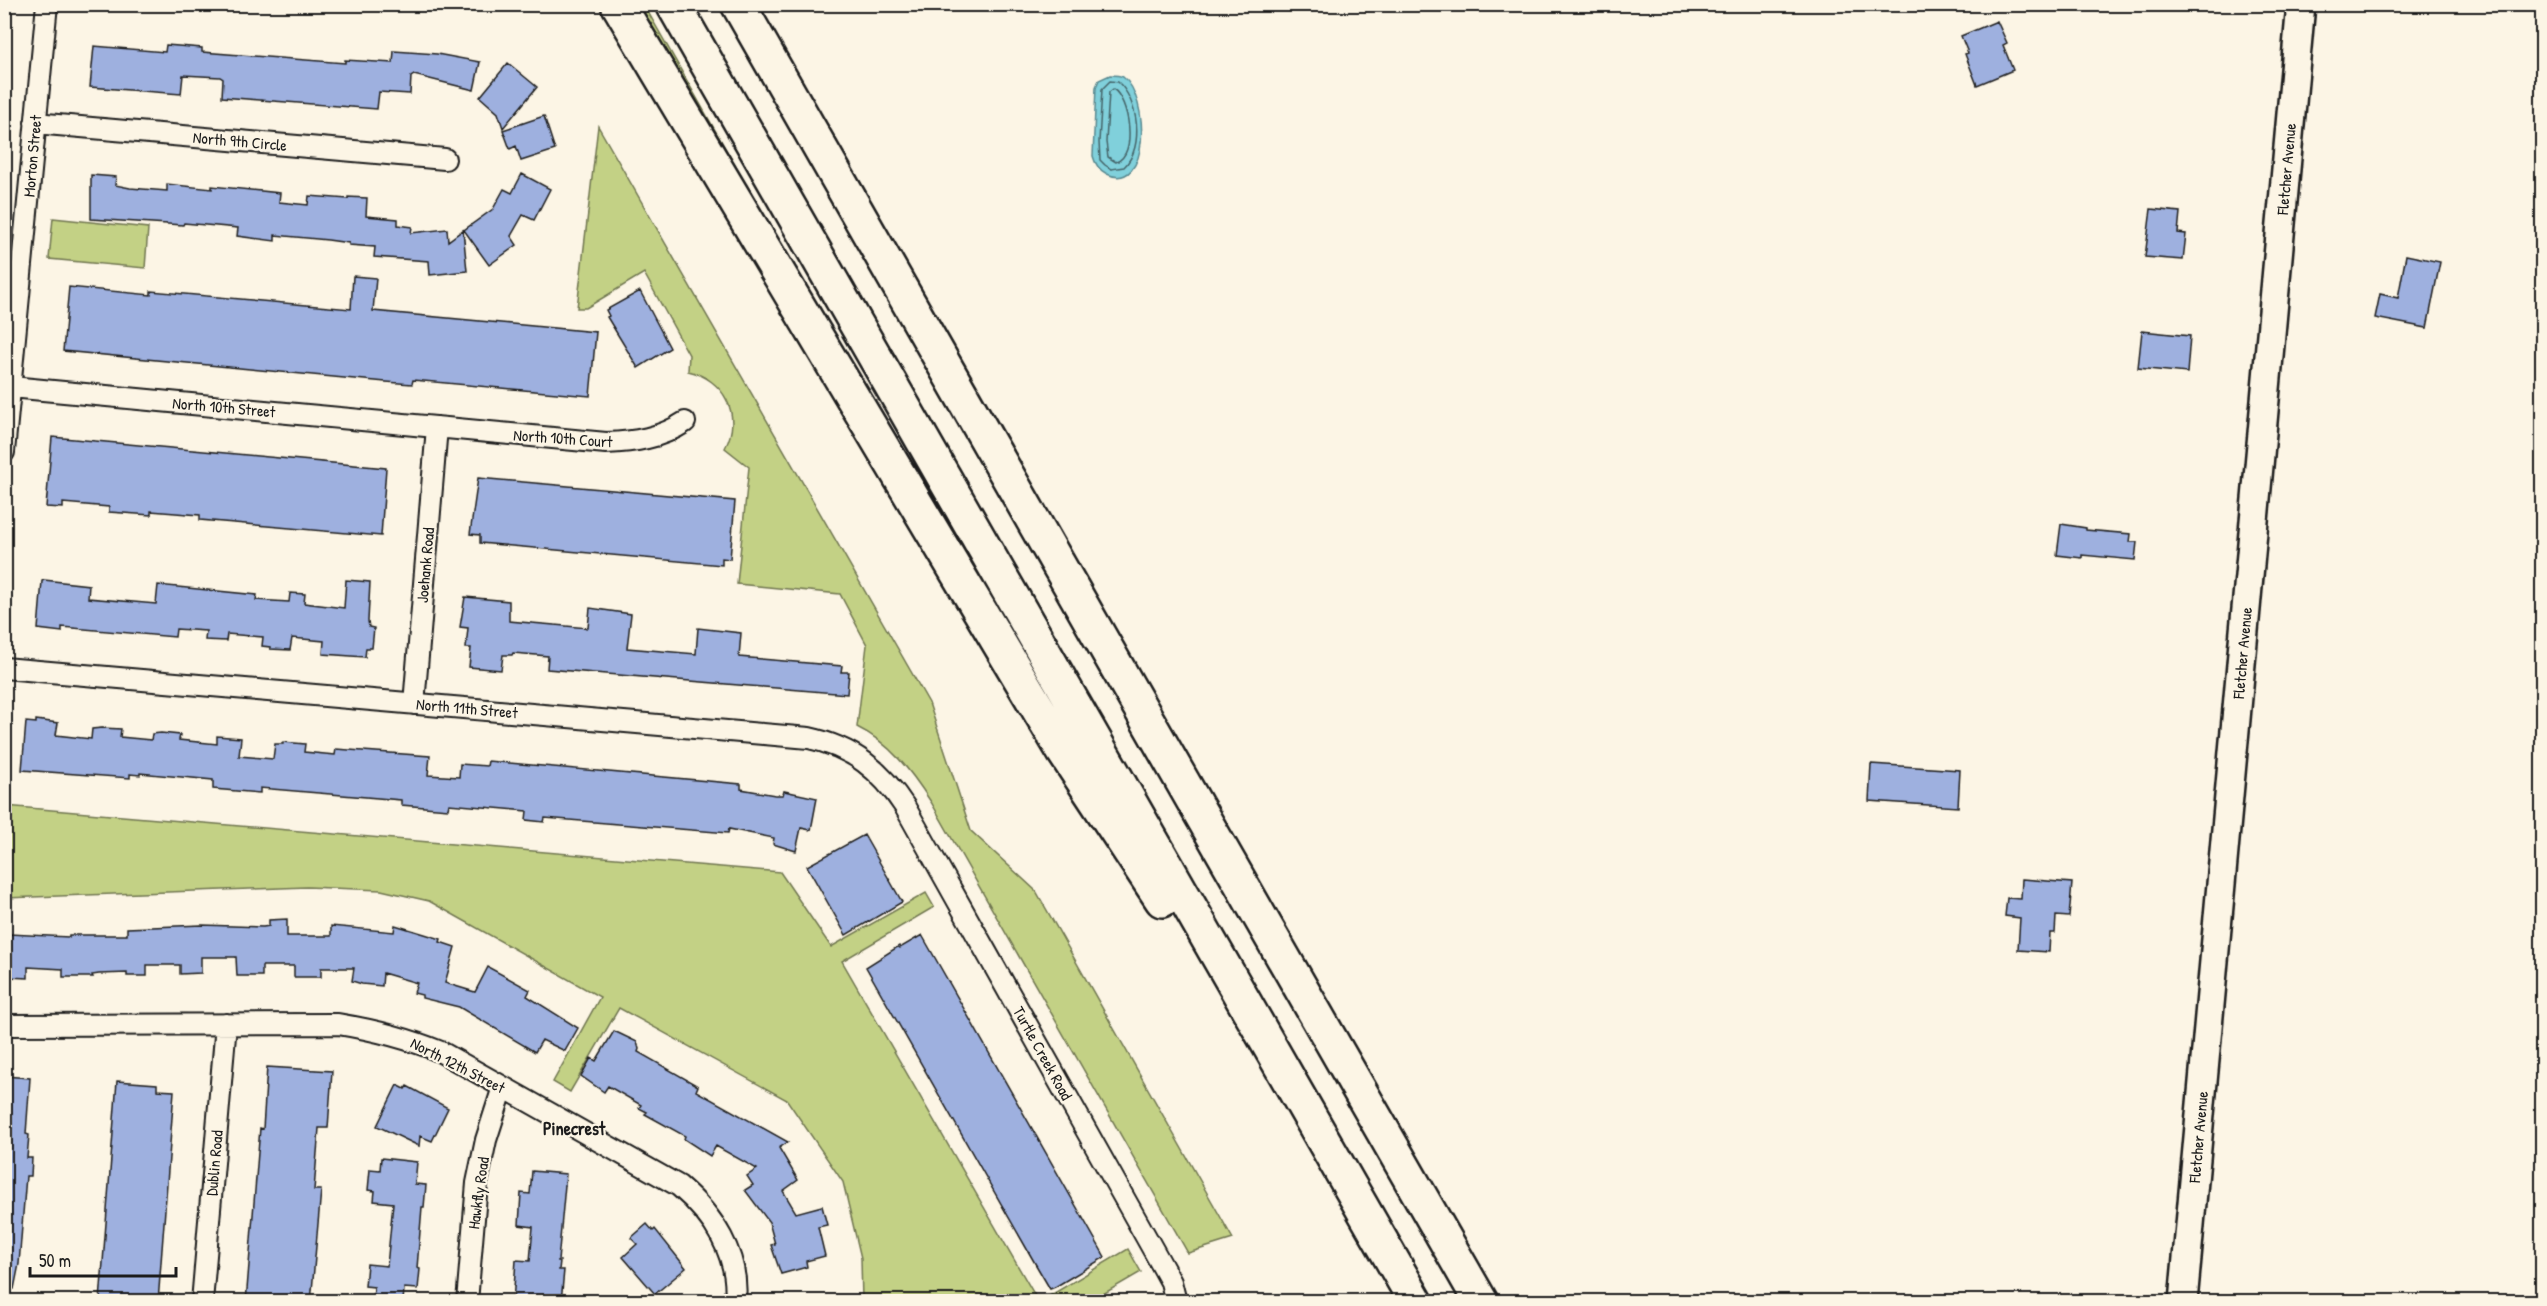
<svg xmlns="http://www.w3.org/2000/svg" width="2547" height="1306" viewBox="0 0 2547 1306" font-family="'Patrick Hand',sans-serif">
  <rect width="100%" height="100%" fill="#fcf5e5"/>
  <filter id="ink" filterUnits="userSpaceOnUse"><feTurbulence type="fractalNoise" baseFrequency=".0167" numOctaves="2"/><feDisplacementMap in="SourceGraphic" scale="12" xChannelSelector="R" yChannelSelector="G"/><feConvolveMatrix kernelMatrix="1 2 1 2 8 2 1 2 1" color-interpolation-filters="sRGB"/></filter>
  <g filter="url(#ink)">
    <path fill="#c3d185" stroke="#707650" stroke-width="1.5" d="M 630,5 L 644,5 L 800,280 Z
      M 598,126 L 929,703 L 971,831 L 1036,891 L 1233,1239 L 1188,1253 L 931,802 C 911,771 890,743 857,727 L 867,645 L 840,594 L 737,584 L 749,467 L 725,448 C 743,415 724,379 688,371 L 689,355 L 644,273 L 586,308 L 577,308 Z
      M 53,218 L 148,228 L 145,268 L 49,259 Z
      M 5,806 L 780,872 L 831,947 L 926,893 L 934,907 L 842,961 L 1038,1301 L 862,1301 L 861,1258 L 843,1182 L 787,1100 L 619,1008 L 570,1092 L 553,1082 L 600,997 L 429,901 L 381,890 L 307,887 L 5,898 Z
      M 1128,1249 L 1141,1272 L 1091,1301 L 1041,1301 Z"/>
    <path fill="#80d0db" stroke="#58888f" stroke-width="1.5" d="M 1110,75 C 1114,75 1119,75 1123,77 C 1150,97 1150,194 1107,174 C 1099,170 1095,164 1093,156 L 1096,87 L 1099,80 Z"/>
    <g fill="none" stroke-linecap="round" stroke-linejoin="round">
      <path stroke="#446468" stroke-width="1.5" d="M 1110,81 L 1118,82 C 1138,100 1145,147 1124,167 L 1111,169 L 1105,165 L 1100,160 L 1099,142 L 1102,89 Z
        M 1113,89 C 1129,99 1138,155 1116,162 L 1108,157 L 1106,142 L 1109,92 Z"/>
    </g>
    <path fill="#9eb0df" stroke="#1c1c1c" stroke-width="1.5" d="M 1997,21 L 2007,43 L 2003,45 L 2013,70 L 1977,85 L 1965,54 L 1968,53 L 1961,36 Z
      M 166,45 L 202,48 L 202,52 L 345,63 L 345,60 L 393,63 L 394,51 L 437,54 L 480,62 L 474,90 L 414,75 L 411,77 L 410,94 L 379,92 L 377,109 L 222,97 L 223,79 L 220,77 L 183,75 L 181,94 L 90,87 L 94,46 L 165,52 Z
      M 508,63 L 537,87 L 503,128 L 498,113 L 480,97 Z
      M 544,116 L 555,150 L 521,161 L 516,146 L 510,149 L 503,130 Z
      M 522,174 L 550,189 L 534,220 L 523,215 L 511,236 L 517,245 L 489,265 L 464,230 L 493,209 L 504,189 L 512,193 Z
      M 91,175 L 116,177 L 115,185 L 130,188 L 167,191 L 167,184 L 212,189 L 212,186 L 280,193 L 279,202 L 308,205 L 309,196 L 348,199 L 348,197 L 367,198 L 366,216 L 398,219 L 398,225 L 412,227 L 411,233 L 447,229 L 448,241 L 463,230 L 467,271 L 430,275 L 429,261 L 374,257 L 375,247 L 349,245 L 349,243 L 328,240 L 275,235 L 275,241 L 237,236 L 238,228 L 184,223 L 183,225 L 91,219 Z
      M 2151,209 L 2180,212 L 2178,233 L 2186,234 L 2183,260 L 2145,257 Z
      M 2406,255 L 2440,262 L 2427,328 L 2375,318 L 2380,294 L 2398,298 Z
      M 353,276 L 376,278 L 373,311 L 596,332 L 590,396 L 413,380 L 412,384 L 386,382 L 63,351 L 69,287 L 151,295 L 151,291 L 351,309 Z
      M 640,291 L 670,348 L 638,368 L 607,317 L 609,316 L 606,310 Z
      M 2142,331 L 2190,336 L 2187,373 L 2138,368 Z
      M 52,437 L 386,468 L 381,536 L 200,520 L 200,515 L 151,511 L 151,515 L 109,512 L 109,507 L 63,503 L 63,508 L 46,507 Z
      M 478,478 L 735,501 L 730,559 L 722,558 L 722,565 L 480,543 L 480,535 L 470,534 Z
      M 2061,524 L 2086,528 L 2086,530 L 2131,534 L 2130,542 L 2137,542 L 2135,560 L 2082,555 L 2082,558 L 2057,555 Z
      M 44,580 L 89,585 L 88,598 L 156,604 L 158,585 L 257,595 L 256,600 L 289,602 L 290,593 L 305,594 L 304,603 L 344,608 L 346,580 L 370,582 L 368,621 L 369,627 L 374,628 L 372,648 L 366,648 L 365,657 L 323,654 L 324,641 L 292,638 L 290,650 L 270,649 L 270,647 L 262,646 L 263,637 L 227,634 L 226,641 L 205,640 L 206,631 L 176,629 L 175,637 L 62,627 L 62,632 L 38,629 L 42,581 Z
      M 465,597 L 509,601 L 509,621 L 588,628 L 590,608 L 631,614 L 627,648 L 696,654 L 698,628 L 741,633 L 739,657 L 842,666 L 841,672 L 849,672 L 847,694 L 547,669 L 548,656 L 513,653 L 512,655 L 503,655 L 501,670 L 469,667 L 471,648 L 466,648 L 468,628 L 460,627 Z
      M 36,720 L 58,723 L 56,735 L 91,739 L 92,729 L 102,728 L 121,729 L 120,737 L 151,740 L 152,734 L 161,733 L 180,735 L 179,740 L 217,744 L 217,736 L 241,738 L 239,756 L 273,759 L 275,744 L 283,744 L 283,742 L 305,744 L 304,752 L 335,755 L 336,749 L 430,756 L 428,775 L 459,777 L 460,764 L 487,766 L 488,761 L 741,784 L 741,789 L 775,795 L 783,795 L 784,791 L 817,798 L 811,830 L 801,828 L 796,851 L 773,844 L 774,838 L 729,829 L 728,833 L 545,818 L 544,822 L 526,820 L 527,811 L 449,804 L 448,809 L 401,805 L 401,800 L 260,788 L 260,793 L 213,789 L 213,780 L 140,773 L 140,775 L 130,774 L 130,778 L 22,770 L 26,722 L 36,723 Z
      M 1871,764 L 1960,770 L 1958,807 L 1869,801 Z
      M 864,835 L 902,902 L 846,935 L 807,866 Z
      M 2022,879 L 2072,883 L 2069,917 L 2056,916 L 2055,933 L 2050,933 L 2049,952 L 2018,950 L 2020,918 L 2005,916 L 2007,898 L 2021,899 Z
      M 287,919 L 287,936 L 331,936 L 331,926 L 394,932 L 395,925 L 441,939 L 440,942 L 455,947 L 445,983 L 475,992 L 488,967 L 530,990 L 527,996 L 578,1028 L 565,1051 L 542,1040 L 535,1052 L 459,1007 L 422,998 L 422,995 L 414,993 L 417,983 L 383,973 L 382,986 L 362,984 L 352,981 L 354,968 L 321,968 L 321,977 L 294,977 L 294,966 L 262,966 L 262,976 L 237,976 L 236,957 L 201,957 L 201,973 L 180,974 L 180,965 L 147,965 L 147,976 L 127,976 L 127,973 L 99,974 L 92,975 L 93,977 L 63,977 L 63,969 L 28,967 L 28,978 L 7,977 L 8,974 L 4,974 L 4,952 L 8,952 L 9,934 L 69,937 L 69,935 L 127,935 L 127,928 L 202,925 L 263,927 L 269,926 L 269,920 Z
      M 922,935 L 1105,1257 L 1055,1287 L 1050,1289 L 1036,1265 L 866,967 L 899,946 L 900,948 Z
      M 614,1031 L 637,1042 L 639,1049 L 638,1052 L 698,1086 L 696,1091 L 788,1142 L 779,1148 L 798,1180 L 783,1191 L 796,1213 L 822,1206 L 827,1225 L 818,1227 L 825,1256 L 806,1261 L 807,1267 L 781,1274 L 771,1245 L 775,1244 L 769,1222 L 745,1190 L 753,1185 L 747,1176 L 757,1169 L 716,1146 L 710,1156 L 684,1139 L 685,1136 L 645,1114 L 647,1112 L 639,1108 L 641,1105 L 608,1086 L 604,1092 L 581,1076 L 591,1058 L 596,1061 Z
      M 267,1067 L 332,1071 L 328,1128 L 319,1128 L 314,1190 L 321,1190 L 311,1302 L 246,1302 L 260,1128 L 263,1129 Z
      M 4,1076 L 30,1078 L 26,1134 L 29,1135 L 27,1158 L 32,1158 L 31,1176 L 26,1176 L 19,1264 L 14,1289 L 4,1288 Z
      M 117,1081 L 157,1084 L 157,1090 L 174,1091 L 158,1302 L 100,1301 Z
      M 397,1085 L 405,1089 L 407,1086 L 448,1108 L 432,1141 L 420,1136 L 419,1146 L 377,1126 Z
      M 381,1158 L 417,1162 L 415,1184 L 426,1185 L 424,1207 L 422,1207 L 417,1268 L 420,1269 L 418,1289 L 404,1288 L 403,1302 L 373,1302 L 374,1287 L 365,1286 L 367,1264 L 387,1266 L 393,1203 L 374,1201 L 375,1191 L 368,1190 L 370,1169 L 380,1170 Z
      M 532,1171 L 566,1174 L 558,1261 L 560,1261 L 559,1270 L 564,1270 L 561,1302 L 513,1302 L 516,1260 L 530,1261 L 533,1227 L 519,1225 L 521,1193 L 530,1194 Z
      M 647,1224 L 653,1231 L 655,1229 L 686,1268 L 655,1294 L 623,1257 L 637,1244 L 631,1238 Z"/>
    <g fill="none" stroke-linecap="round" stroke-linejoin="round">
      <g stroke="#1c1c1c" stroke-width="24">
        <path id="street" d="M 35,123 L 445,159
          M 11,387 L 606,443 C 634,442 661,438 685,422
          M 4,452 L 47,4
          M 4,668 L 809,738 C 852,747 881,770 905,807 L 1160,1262 L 1171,1282 L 1176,1302
          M 414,704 L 437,427
          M 4,1025 L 338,1024 C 375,1030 407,1038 441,1052 L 679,1186 C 713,1215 740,1255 735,1302
          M 202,1302 L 226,1024
          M 467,1302 L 477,1183 L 486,1140 L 503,1087"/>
      </g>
      <g stroke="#1c1c1c" stroke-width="32">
        <path id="secondary" d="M 2183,1302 L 2301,4"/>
      </g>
      <g stroke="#1c1c1c" stroke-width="38">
        <path id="highway" d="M 618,4 L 1064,752 L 1162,900
          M 673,4 L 1416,1302
          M 738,4 C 986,437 1232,870 1481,1302"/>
      </g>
      <use href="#street" stroke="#fcf5e5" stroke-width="20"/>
      <use href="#secondary" stroke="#fcf5e5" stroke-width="27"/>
      <use href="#highway" stroke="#fcf5e5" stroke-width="33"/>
    </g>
  </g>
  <g text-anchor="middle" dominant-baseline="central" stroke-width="4.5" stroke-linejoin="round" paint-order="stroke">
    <g font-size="16" fill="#1c1c1c" stroke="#fcf5e5">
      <text transform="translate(240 141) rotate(5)">North 9th Circle</text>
      <text transform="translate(32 156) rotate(-85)">Morton Street</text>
      <text transform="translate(2286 169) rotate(-85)">Fletcher Avenue</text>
      <text transform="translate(224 407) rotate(5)">North 10th Street</text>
      <text transform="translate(563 438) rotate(4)">North 10th Court</text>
      <text transform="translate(425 565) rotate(-85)">Joehank Road</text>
      <text transform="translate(2242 653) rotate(-85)">Fletcher Avenue</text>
      <text transform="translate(467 708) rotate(5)">North 11th Street</text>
      <text transform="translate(1043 1053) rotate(61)">Turtle Creek Road</text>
      <text transform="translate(458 1065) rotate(27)">North 12th Street</text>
      <text transform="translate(2198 1137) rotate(-85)">Fletcher Avenue</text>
      <text transform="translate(214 1163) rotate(-85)">Dublin Road</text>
      <text transform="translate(478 1193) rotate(-82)">Hawkfly Road</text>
    </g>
    <g font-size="18" font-weight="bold" fill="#1c1c1c" stroke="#fcf5e5">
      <text x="574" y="1128">Pinecrest</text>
    </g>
  </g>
  <rect width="2547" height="1306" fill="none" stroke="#fcf5e5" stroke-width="24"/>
  <rect x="12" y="12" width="2523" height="1282" fill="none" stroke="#1c1c1c" stroke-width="2" filter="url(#ink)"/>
  <path d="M30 1267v9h146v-9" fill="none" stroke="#1c1c1c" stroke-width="3"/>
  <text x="39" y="1267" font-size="18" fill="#1c1c1c" stroke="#fcf5e5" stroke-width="4.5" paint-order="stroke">50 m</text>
</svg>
